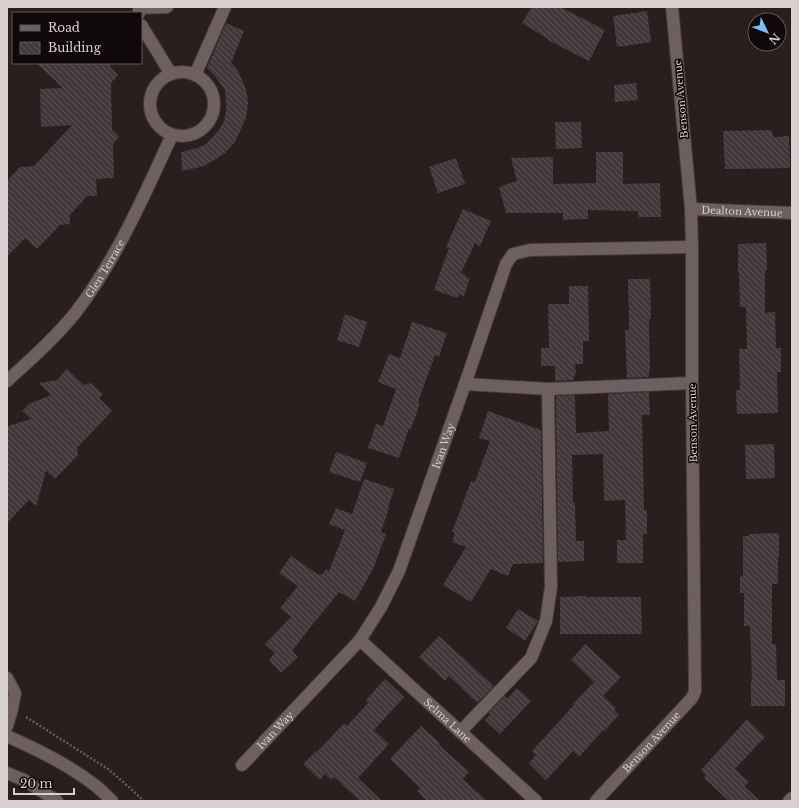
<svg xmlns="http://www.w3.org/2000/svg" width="799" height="808" viewBox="0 0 799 808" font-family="'Libre Baskerville',serif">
  <defs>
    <pattern id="building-back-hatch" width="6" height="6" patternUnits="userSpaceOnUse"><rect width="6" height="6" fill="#44383d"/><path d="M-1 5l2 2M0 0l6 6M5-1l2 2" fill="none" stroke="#5e5458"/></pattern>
  </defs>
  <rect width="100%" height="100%" fill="#2a1e1e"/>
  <path fill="url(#building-back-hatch)" d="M 532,7 L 560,7 L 605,30 L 589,61 L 548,40 L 548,39 L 522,23 Z
    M 647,11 L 651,42 L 617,47 L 613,16 Z
    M 226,23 L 244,31 L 231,63 L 237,69 L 244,84 L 247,94 L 248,104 L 246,118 L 241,129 L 235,142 L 226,152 L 216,159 L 204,166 L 182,171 L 181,152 L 198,148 L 206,144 L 219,130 L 224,121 L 226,111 L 226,102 L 225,90 L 216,77 L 207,68 Z
    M 36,63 L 110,63 L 111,68 L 118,75 L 111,83 L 112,130 L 119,137 L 113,144 L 114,178 L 96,179 L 97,196 L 87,196 L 70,215 L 70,224 L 60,225 L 37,249 L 25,238 L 7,257 L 7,181 L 20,167 L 34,166 L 72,125 L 41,127 L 40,89 L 63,88 Z
    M 636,83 L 638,100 L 615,102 L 614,85 Z
    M 555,122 L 581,122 L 582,148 L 556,149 Z
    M 772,130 L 773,137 L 789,136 L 790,168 L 725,169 L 723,131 Z
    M 596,152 L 623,152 L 623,184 L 660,183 L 661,217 L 638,217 L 638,211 L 588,210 L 588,219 L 563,220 L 563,213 L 506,213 L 499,187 L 517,181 L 511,158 L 553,157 L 553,184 L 596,183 Z
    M 456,158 L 465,184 L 438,193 L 429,167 Z
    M 463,209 L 491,221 L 480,246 L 475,243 L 461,273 L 466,275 L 465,277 L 470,278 L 464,296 L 459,294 L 458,298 L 434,290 L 449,248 L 446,247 Z
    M 766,243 L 767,270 L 765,271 L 765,313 L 775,312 L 776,348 L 781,348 L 781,372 L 777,372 L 778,413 L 737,414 L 736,390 L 740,390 L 739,349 L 747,349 L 746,307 L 740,307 L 739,271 L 738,271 L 738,244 Z
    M 628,279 L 650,279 L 651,319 L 649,319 L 650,371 L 649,371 L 649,377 L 627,378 L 625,330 L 629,330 Z
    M 569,286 L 588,286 L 589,341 L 583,341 L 583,364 L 575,364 L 576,375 L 574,375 L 574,380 L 555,381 L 555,366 L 541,366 L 541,348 L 549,348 L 548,304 L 569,304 Z
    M 345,314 L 367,322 L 359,347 L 337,340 Z
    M 412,322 L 447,333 L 439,357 L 435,355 L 418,402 L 420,403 L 411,429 L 409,428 L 399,458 L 368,448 L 376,424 L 383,426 L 396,389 L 378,382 L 389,354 L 400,358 Z
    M 67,369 L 84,385 L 91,383 L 103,394 L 99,398 L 112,411 L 77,448 L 78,455 L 55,479 L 46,471 L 36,506 L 29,500 L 7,523 L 7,426 L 31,419 L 22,411 L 29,404 L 51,395 L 39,383 L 57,380 Z
    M 649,392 L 650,415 L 642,415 L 644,510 L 647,510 L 647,534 L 643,534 L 643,563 L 617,563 L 617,540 L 626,540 L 625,500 L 604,501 L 603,454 L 572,455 L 573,503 L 575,503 L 576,541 L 584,541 L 584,561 L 558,562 L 556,396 L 575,395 L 576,433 L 609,431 L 608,394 Z
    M 488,411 L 541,430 L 543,562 L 543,563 L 513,564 L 508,576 L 491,569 L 471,602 L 443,585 L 466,547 L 452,542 L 455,533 L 452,532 L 471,481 L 475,482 L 490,441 L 479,438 Z
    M 774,444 L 775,478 L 746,479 L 745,445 Z
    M 336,452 L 367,463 L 360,482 L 329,472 Z
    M 364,479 L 394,489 L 388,508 L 389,508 L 381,532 L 386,534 L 373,569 L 355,601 L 339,592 L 313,624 L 292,651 L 298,657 L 281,673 L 269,660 L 275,653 L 265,644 L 291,617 L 280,608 L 298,586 L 279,573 L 291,556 L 319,575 L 320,574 L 322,575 L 326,569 L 329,571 L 345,530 L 329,524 L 336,508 L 352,514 Z
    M 779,533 L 779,556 L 778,557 L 778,584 L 772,584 L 772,644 L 776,644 L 777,680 L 785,680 L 785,706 L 751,706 L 751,681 L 752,681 L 750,626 L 744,626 L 744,593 L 740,593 L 740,576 L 743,576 L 743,536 L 749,536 L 749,534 Z
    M 586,596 L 586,597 L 641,597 L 642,634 L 560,634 L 560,597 Z
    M 518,609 L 538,621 L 525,641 L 506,628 Z
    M 439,636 L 494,686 L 477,703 L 449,676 L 445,681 L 419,657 Z
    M 585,644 L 621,677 L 603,696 L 616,708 L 614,710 L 619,715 L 604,731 L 603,730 L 579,757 L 573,751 L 546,780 L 529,763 L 536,755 L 532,751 L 574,705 L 573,704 L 594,682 L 571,660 Z
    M 385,679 L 404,697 L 374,730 L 389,744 L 358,778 L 382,801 L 360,801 L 334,777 L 331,780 L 325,774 L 320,780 L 303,764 L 316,751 L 317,752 L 344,723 L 347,726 L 368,703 L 366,700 Z
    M 517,688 L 531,701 L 500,734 L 485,720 L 490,715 L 488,713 L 505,696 L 507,699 Z
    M 747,719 L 765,737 L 735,769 L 749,782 L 744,786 L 760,801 L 729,801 L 704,778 L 706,775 L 701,770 Z
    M 421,726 L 440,743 L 439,745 L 469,772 L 463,779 L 487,801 L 427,801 L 417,791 L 420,788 L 390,759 Z"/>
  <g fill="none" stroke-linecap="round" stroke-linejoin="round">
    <g stroke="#453c3c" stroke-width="14">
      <g id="minor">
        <path d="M 139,13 L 139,8 L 167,7"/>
        <path d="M 141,25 L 171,74"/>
        <circle cx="182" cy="104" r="32"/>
        <path d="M 195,75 L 225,7"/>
        <path id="s1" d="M 691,209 L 792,213"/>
        <path id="s2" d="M 7,381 C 31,359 56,337 76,312 C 117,258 144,196 172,135"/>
        <path d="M 465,384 L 548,389 L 692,383"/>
        <path id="s3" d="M 360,640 L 536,801"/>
        <path d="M 7,678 L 15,693 L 12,709 L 7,726"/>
        <path d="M 460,732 L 531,658 L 546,621 L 551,587 L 548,389"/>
        <path d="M 7,736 C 38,750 69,765 96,786 C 102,791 107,796 112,801"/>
        <path id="s4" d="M 242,765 L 360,640 L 381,607 L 399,571 L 465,384 L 506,264 L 513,254 L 530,250 L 692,247"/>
        <path d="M 7,773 L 24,780 L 57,801"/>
        <path id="s5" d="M 596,801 L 692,698 L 695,691 L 692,383 L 692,247 L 691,209 L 672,7"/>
        <path d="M 789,801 L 792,798"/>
      </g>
    </g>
    <path stroke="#665b5b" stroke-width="2.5" stroke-dasharray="2 2" stroke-linecap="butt" d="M 26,717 L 108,769 L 129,787 L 144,801
      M 7,800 L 9,801"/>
    <use href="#minor" stroke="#6e5f60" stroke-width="12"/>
  </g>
  <g text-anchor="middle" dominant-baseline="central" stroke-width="3" stroke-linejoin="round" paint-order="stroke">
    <g font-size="10" fill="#d8cfcf" stroke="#0f090a">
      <text transform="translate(681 99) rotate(-95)">Benson Avenue</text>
      <text stroke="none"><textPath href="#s1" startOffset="51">Dealton Avenue</textPath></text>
      <text stroke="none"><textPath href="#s2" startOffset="150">Glen Terrace</textPath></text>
      <text transform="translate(693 423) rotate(-91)">Benson Avenue</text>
      <text stroke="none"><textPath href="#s4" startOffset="384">Ivan Way</textPath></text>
      <text stroke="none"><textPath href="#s3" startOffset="119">Selma Lane</textPath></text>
      <text stroke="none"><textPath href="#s4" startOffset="48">Ivan Way</textPath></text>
      <text stroke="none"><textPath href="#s5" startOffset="81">Benson Avenue</textPath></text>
    </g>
  </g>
  <rect width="799" height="808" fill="none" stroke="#d8cfcf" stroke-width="16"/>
  <rect x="12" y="12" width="130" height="52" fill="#0f090a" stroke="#5f5859"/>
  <rect x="20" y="25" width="20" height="6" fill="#6e5f60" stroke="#5f5859"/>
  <text x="48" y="32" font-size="12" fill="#d8cfcf">Road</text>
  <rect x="20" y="42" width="20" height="12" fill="url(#building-back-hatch)" stroke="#5f5859"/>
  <text x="48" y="52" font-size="12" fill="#d8cfcf">Building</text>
  <g transform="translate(767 32) rotate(133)"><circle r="19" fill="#0f090a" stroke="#5f5859"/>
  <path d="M0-3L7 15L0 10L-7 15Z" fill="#7abff8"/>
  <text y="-6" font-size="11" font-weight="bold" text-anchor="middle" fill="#d8cfcf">N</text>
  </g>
  <path d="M14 788v6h60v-6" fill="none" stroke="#d8cfcf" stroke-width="2"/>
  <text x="20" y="788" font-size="12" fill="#d8cfcf" stroke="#0f090a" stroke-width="3" paint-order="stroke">20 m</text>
</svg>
